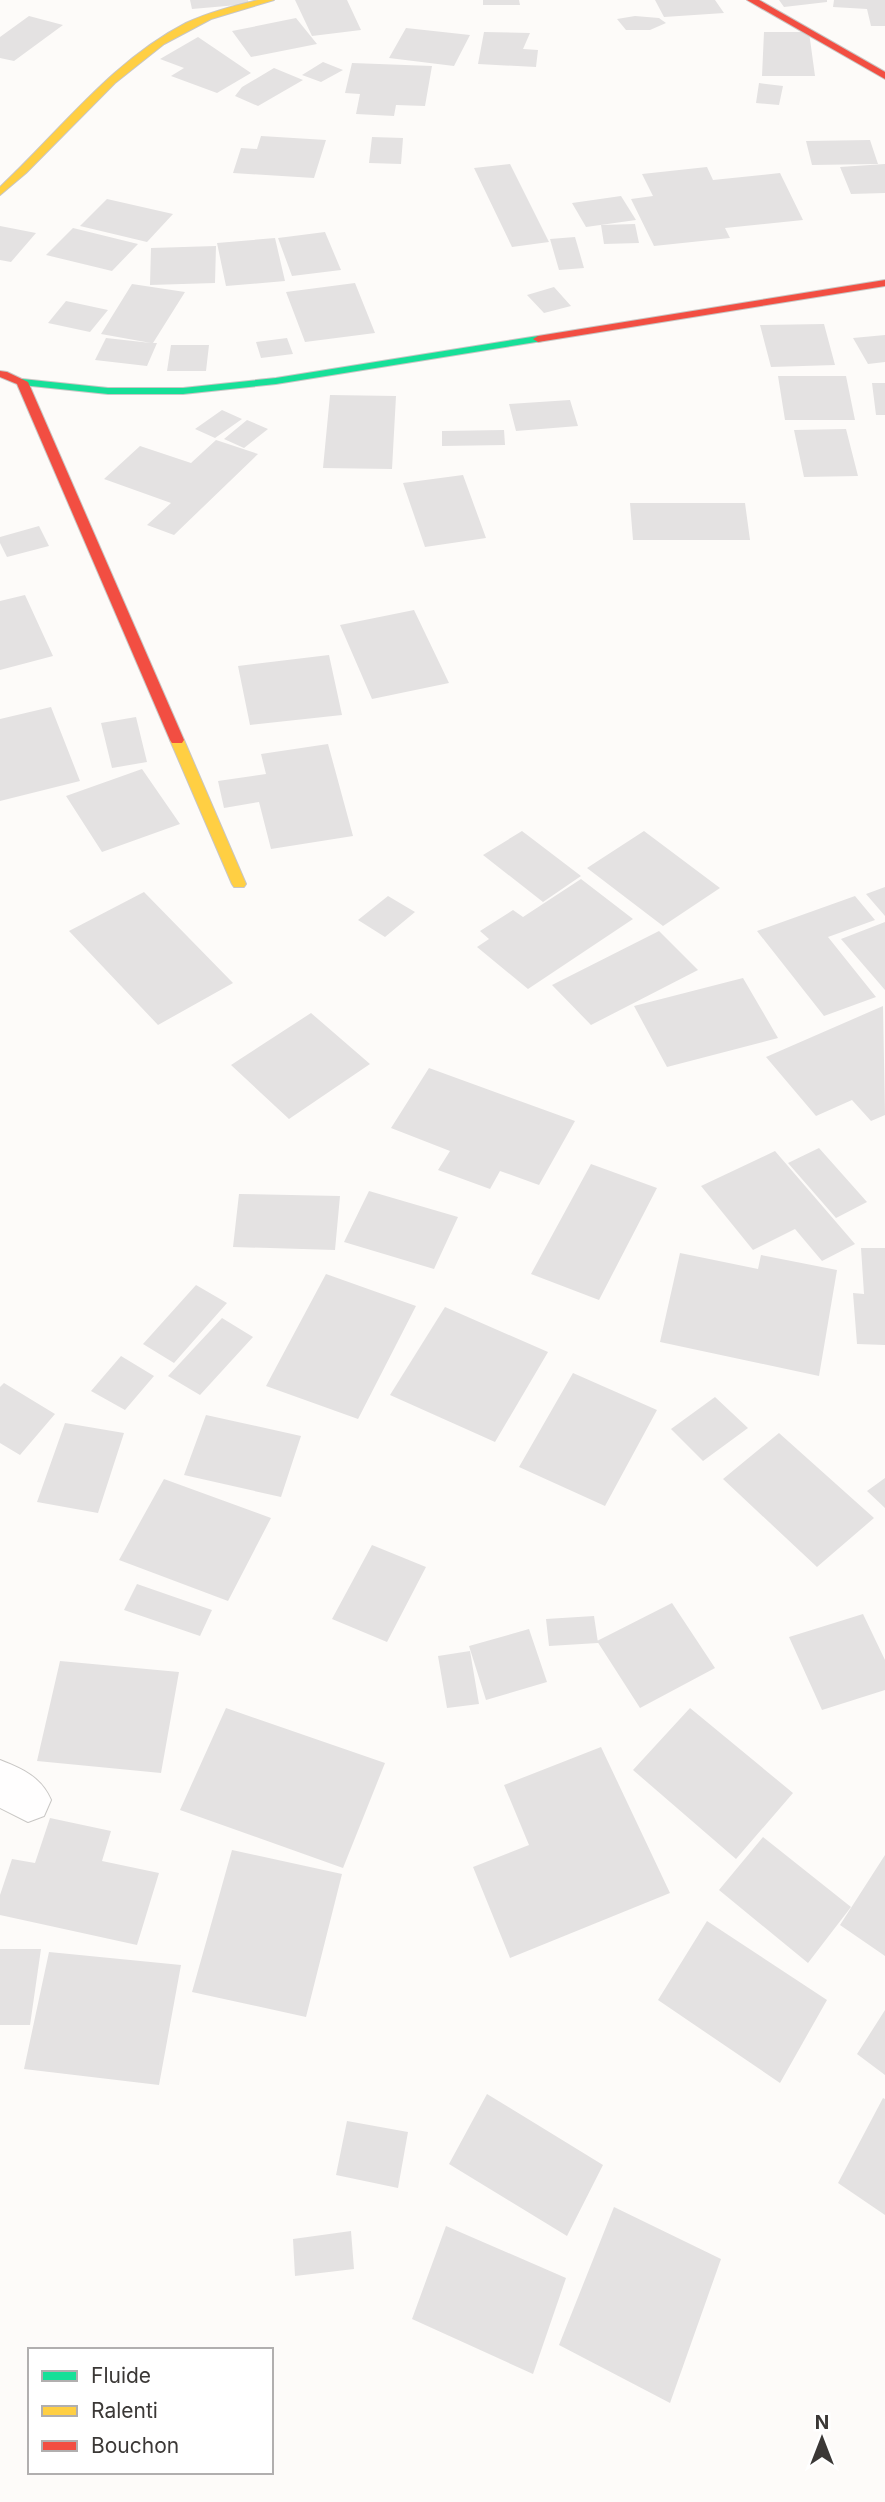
<svg xmlns="http://www.w3.org/2000/svg" width="885" height="2502" viewBox="0 0 885 2502" font-family="Inter,sans-serif">
  <rect width="100%" height="100%" fill="#fdfbf9"/>
  <path fill="#e4e2e2" d="M 190,0 L 248,0 L 249,4 L 192,9 Z
    M 295,0 L 347,0 L 361,30 L 312,36 Z
    M 483,0 L 519,0 L 520,5 L 483,5 Z
    M 655,0 L 715,0 L 724,13 L 664,17 Z
    M 779,0 L 827,0 L 827,2 L 784,7 Z
    M 834,0 L 885,0 L 885,26 L 871,26 L 867,9 L 833,7 Z
    M 29,16 L 63,25 L 14,61 L 0,58 L 0,37 Z
    M 635,16 L 659,18 L 666,23 L 650,30 L 626,30 L 617,19 Z
    M 296,18 L 317,44 L 251,57 L 232,31 Z
    M 406,28 L 470,35 L 454,66 L 389,58 Z
    M 484,32 L 530,33 L 523,49 L 538,50 L 536,67 L 478,64 Z
    M 764,32 L 809,32 L 815,76 L 762,76 Z
    M 198,37 L 251,73 L 217,93 L 171,76 L 184,68 L 160,59 Z
    M 323,62 L 343,70 L 321,82 L 302,75 Z
    M 352,63 L 432,66 L 425,106 L 396,105 L 394,116 L 356,114 L 360,94 L 345,93 Z
    M 274,68 L 303,80 L 258,106 L 235,96 L 242,87 Z
    M 759,83 L 783,86 L 779,105 L 756,103 Z
    M 261,136 L 326,140 L 314,178 L 233,173 L 241,148 L 257,149 Z
    M 372,137 L 403,138 L 401,164 L 369,163 Z
    M 870,140 L 878,164 L 812,165 L 806,141 Z
    M 510,164 L 549,242 L 512,247 L 474,168 Z
    M 885,164 L 885,193 L 851,194 L 840,167 Z
    M 707,167 L 713,180 L 780,173 L 803,220 L 725,228 L 730,238 L 654,246 L 631,199 L 653,196 L 642,174 Z
    M 621,196 L 636,220 L 586,227 L 572,203 Z
    M 107,199 L 173,214 L 147,242 L 80,226 Z
    M 635,224 L 639,243 L 604,244 L 601,225 Z
    M 0,226 L 36,233 L 11,262 L 0,260 Z
    M 73,228 L 138,244 L 112,271 L 46,255 Z
    M 325,232 L 341,270 L 292,276 L 278,238 Z
    M 575,237 L 584,268 L 559,270 L 550,239 Z
    M 275,238 L 285,281 L 226,286 L 217,243 Z
    M 216,246 L 215,283 L 150,285 L 151,248 Z
    M 355,283 L 375,333 L 305,342 L 286,292 Z
    M 132,284 L 185,292 L 153,343 L 157,343 L 147,366 L 95,360 L 106,338 L 151,343 L 101,334 Z
    M 554,287 L 571,306 L 544,313 L 527,295 Z
    M 66,301 L 108,310 L 90,332 L 48,323 Z
    M 824,324 L 835,365 L 771,367 L 760,325 Z
    M 885,335 L 885,362 L 868,364 L 853,338 Z
    M 287,338 L 293,354 L 261,358 L 256,342 Z
    M 171,345 L 209,345 L 206,371 L 167,371 Z
    M 778,376 L 846,376 L 855,420 L 785,420 Z
    M 872,383 L 885,383 L 885,415 L 876,415 Z
    M 330,395 L 396,396 L 392,469 L 323,468 Z
    M 570,400 L 578,426 L 516,431 L 509,404 Z
    M 222,410 L 242,419 L 215,438 L 195,429 Z
    M 247,420 L 268,429 L 244,448 L 224,439 Z
    M 846,429 L 858,476 L 804,477 L 794,430 Z
    M 504,430 L 505,445 L 442,446 L 442,431 Z
    M 216,440 L 258,454 L 174,535 L 147,525 L 171,503 L 104,479 L 140,446 L 191,463 Z
    M 463,475 L 486,538 L 425,547 L 403,483 Z
    M 630,503 L 745,503 L 750,540 L 633,540 Z
    M 39,526 L 49,546 L 7,557 L 0,543 L 0,537 Z
    M 25,595 L 53,656 L 0,670 L 0,601 Z
    M 414,610 L 449,683 L 372,699 L 340,625 Z
    M 329,655 L 342,715 L 250,725 L 238,666 Z
    M 51,707 L 80,781 L 0,801 L 0,719 Z
    M 136,717 L 147,762 L 112,768 L 101,723 Z
    M 328,744 L 353,836 L 271,849 L 259,802 L 224,808 L 218,781 L 266,774 L 261,754 Z
    M 142,769 L 180,824 L 102,852 L 66,796 Z
    M 522,831 L 581,876 L 543,902 L 483,855 Z
    M 644,831 L 720,888 L 663,926 L 587,868 Z
    M 581,879 L 633,919 L 528,989 L 477,947 L 489,939 L 480,931 L 513,910 L 523,917 Z
    M 885,887 L 885,916 L 866,894 Z
    M 144,892 L 233,983 L 158,1025 L 69,931 Z
    M 388,896 L 415,912 L 385,937 L 358,920 Z
    M 855,896 L 875,920 L 828,937 L 876,997 L 824,1016 L 757,931 Z
    M 885,922 L 885,990 L 841,939 Z
    M 659,931 L 698,970 L 591,1025 L 552,985 Z
    M 743,978 L 778,1038 L 667,1067 L 634,1006 Z
    M 883,1006 L 885,1115 L 871,1121 L 852,1100 L 816,1116 L 766,1057 Z
    M 311,1013 L 370,1064 L 289,1119 L 231,1065 Z
    M 429,1068 L 575,1121 L 539,1185 L 500,1171 L 490,1189 L 438,1170 L 450,1151 L 391,1128 Z
    M 819,1148 L 867,1202 L 836,1218 L 788,1163 Z
    M 775,1151 L 855,1244 L 822,1261 L 795,1229 L 753,1250 L 701,1186 Z
    M 591,1164 L 657,1188 L 599,1300 L 531,1274 Z
    M 369,1191 L 458,1217 L 434,1269 L 344,1242 Z
    M 239,1194 L 340,1196 L 335,1250 L 233,1247 Z
    M 861,1248 L 885,1248 L 885,1345 L 857,1344 L 853,1293 L 864,1294 Z
    M 680,1253 L 758,1269 L 761,1255 L 837,1270 L 819,1376 L 660,1342 Z
    M 326,1274 L 416,1306 L 358,1419 L 266,1386 Z
    M 196,1285 L 227,1303 L 174,1363 L 143,1344 Z
    M 445,1307 L 548,1352 L 495,1442 L 390,1395 Z
    M 222,1318 L 253,1337 L 200,1395 L 168,1376 Z
    M 121,1356 L 154,1376 L 125,1410 L 91,1391 Z
    M 573,1373 L 657,1410 L 605,1506 L 519,1467 Z
    M 4,1383 L 55,1414 L 20,1455 L 0,1443 L 0,1387 Z
    M 715,1397 L 748,1428 L 703,1461 L 671,1429 Z
    M 206,1415 L 301,1436 L 281,1497 L 184,1475 Z
    M 65,1423 L 124,1433 L 98,1513 L 37,1502 Z
    M 779,1433 L 874,1518 L 817,1567 L 723,1479 Z
    M 885,1478 L 885,1508 L 867,1491 Z
    M 164,1479 L 271,1518 L 228,1601 L 119,1560 Z
    M 372,1545 L 426,1567 L 387,1642 L 332,1619 Z
    M 137,1584 L 212,1610 L 200,1636 L 124,1610 Z
    M 672,1603 L 715,1668 L 640,1708 L 597,1641 Z
    M 863,1614 L 885,1660 L 885,1690 L 822,1710 L 789,1637 Z
    M 594,1616 L 598,1643 L 549,1646 L 546,1619 Z
    M 529,1629 L 547,1682 L 486,1700 L 469,1646 Z
    M 470,1651 L 479,1704 L 447,1708 L 438,1656 Z
    M 60,1661 L 179,1672 L 161,1773 L 37,1761 Z
    M 226,1708 L 385,1763 L 343,1868 L 180,1810 Z
    M 690,1708 L 793,1793 L 736,1859 L 633,1770 Z
    M 601,1747 L 670,1893 L 510,1958 L 473,1867 L 529,1845 L 504,1785 Z
    M 50,1818 L 111,1831 L 102,1861 L 159,1873 L 137,1945 L 0,1915 L 0,1895 L 12,1859 L 35,1863 Z
    M 763,1837 L 851,1907 L 808,1963 L 719,1890 Z
    M 232,1850 L 342,1874 L 306,2017 L 192,1992 Z
    M 885,1855 L 885,1956 L 840,1925 Z
    M 707,1921 L 827,2000 L 780,2083 L 658,2000 Z
    M 0,1949 L 41,1949 L 30,2025 L 0,2025 Z
    M 49,1952 L 181,1965 L 159,2085 L 24,2069 Z
    M 885,2010 L 885,2075 L 857,2054 Z
    M 487,2094 L 603,2165 L 567,2236 L 449,2164 Z
    M 883,2098 L 885,2099 L 885,2215 L 838,2183 Z
    M 347,2121 L 408,2132 L 398,2188 L 336,2175 Z
    M 614,2207 L 721,2259 L 670,2403 L 559,2345 Z
    M 446,2226 L 566,2278 L 533,2374 L 412,2319 Z
    M 351,2231 L 354,2269 L 295,2276 L 293,2239 Z"/>
  <g fill="none" stroke-linecap="round" stroke-linejoin="round">
    <g stroke="#c8c6c4" stroke-width="2">
      <path id="street" d="M 0,1760 C 23,1769 41,1777 51,1800 L 44,1816 L 28,1822 L 0,1808 Z"/>
    </g>
    <g stroke="#c8c6c4" stroke-width="2">
      <path id="fast" d="M 538,336 L 542,337 L 542,341 L 276,384 L 183,394 L 108,394 L 22,385 L 16,382 L 22,379 L 108,388 L 183,388 L 276,378 Z"/>
    </g>
    <g stroke="#c8c6c4" stroke-width="2">
      <path id="slow" d="M 258,0 L 274,0 L 211,19 L 164,44 L 115,83 L 26,173 L 0,195 L 0,187 C 60,131 112,61 186,23 C 209,12 234,6 258,0 Z
        M 177,736 L 184,740 L 246,884 L 244,887 L 234,887 L 232,884 L 170,740 Z"/>
    </g>
    <g stroke="#c8c6c4" stroke-width="2">
      <path id="jam" d="M 747,0 L 759,0 L 885,72 L 885,79 Z
        M 885,280 L 885,286 L 538,342 L 533,339 L 538,336 Z
        M 0,371 L 7,372 L 28,382 L 184,740 L 182,743 L 172,743 L 170,740 L 17,384 L 0,377 Z"/>
    </g>
    <use href="#street" fill="#fffefe" fill-rule="evenodd"/>
    <use href="#fast" fill="#16e098" fill-rule="evenodd"/>
    <use href="#slow" fill="#ffcf43" fill-rule="evenodd"/>
    <use href="#jam" fill="#f24e42" fill-rule="evenodd"/>
  </g>
  <rect x="28" y="2348" width="245" height="126" fill="#ffffff" stroke="#b1afaf" stroke-width="2"/>
  <rect x="42" y="2371" width="35" height="10" fill="#16e098" stroke="#b1afaf" stroke-width="2"/>
  <text x="91" y="2383" font-size="21" fill="#3b3836">Fluide</text>
  <rect x="42" y="2406" width="35" height="10" fill="#ffcf43" stroke="#b1afaf" stroke-width="2"/>
  <text x="91" y="2418" font-size="21" fill="#3b3836">Ralenti</text>
  <rect x="42" y="2441" width="35" height="10" fill="#f24e42" stroke="#b1afaf" stroke-width="2"/>
  <text x="91" y="2453" font-size="21" fill="#3b3836">Bouchon</text>
  <g transform="translate(822 2439)" stroke="#ffffff" stroke-width="5" paint-order="stroke">
  <path d="M0-5L12 26L0 18L-12 26Z" fill="#3b3836"/>
  <text y="-10" font-size="19" font-weight="bold" text-anchor="middle" fill="#3b3836">N</text>
  </g>
</svg>
